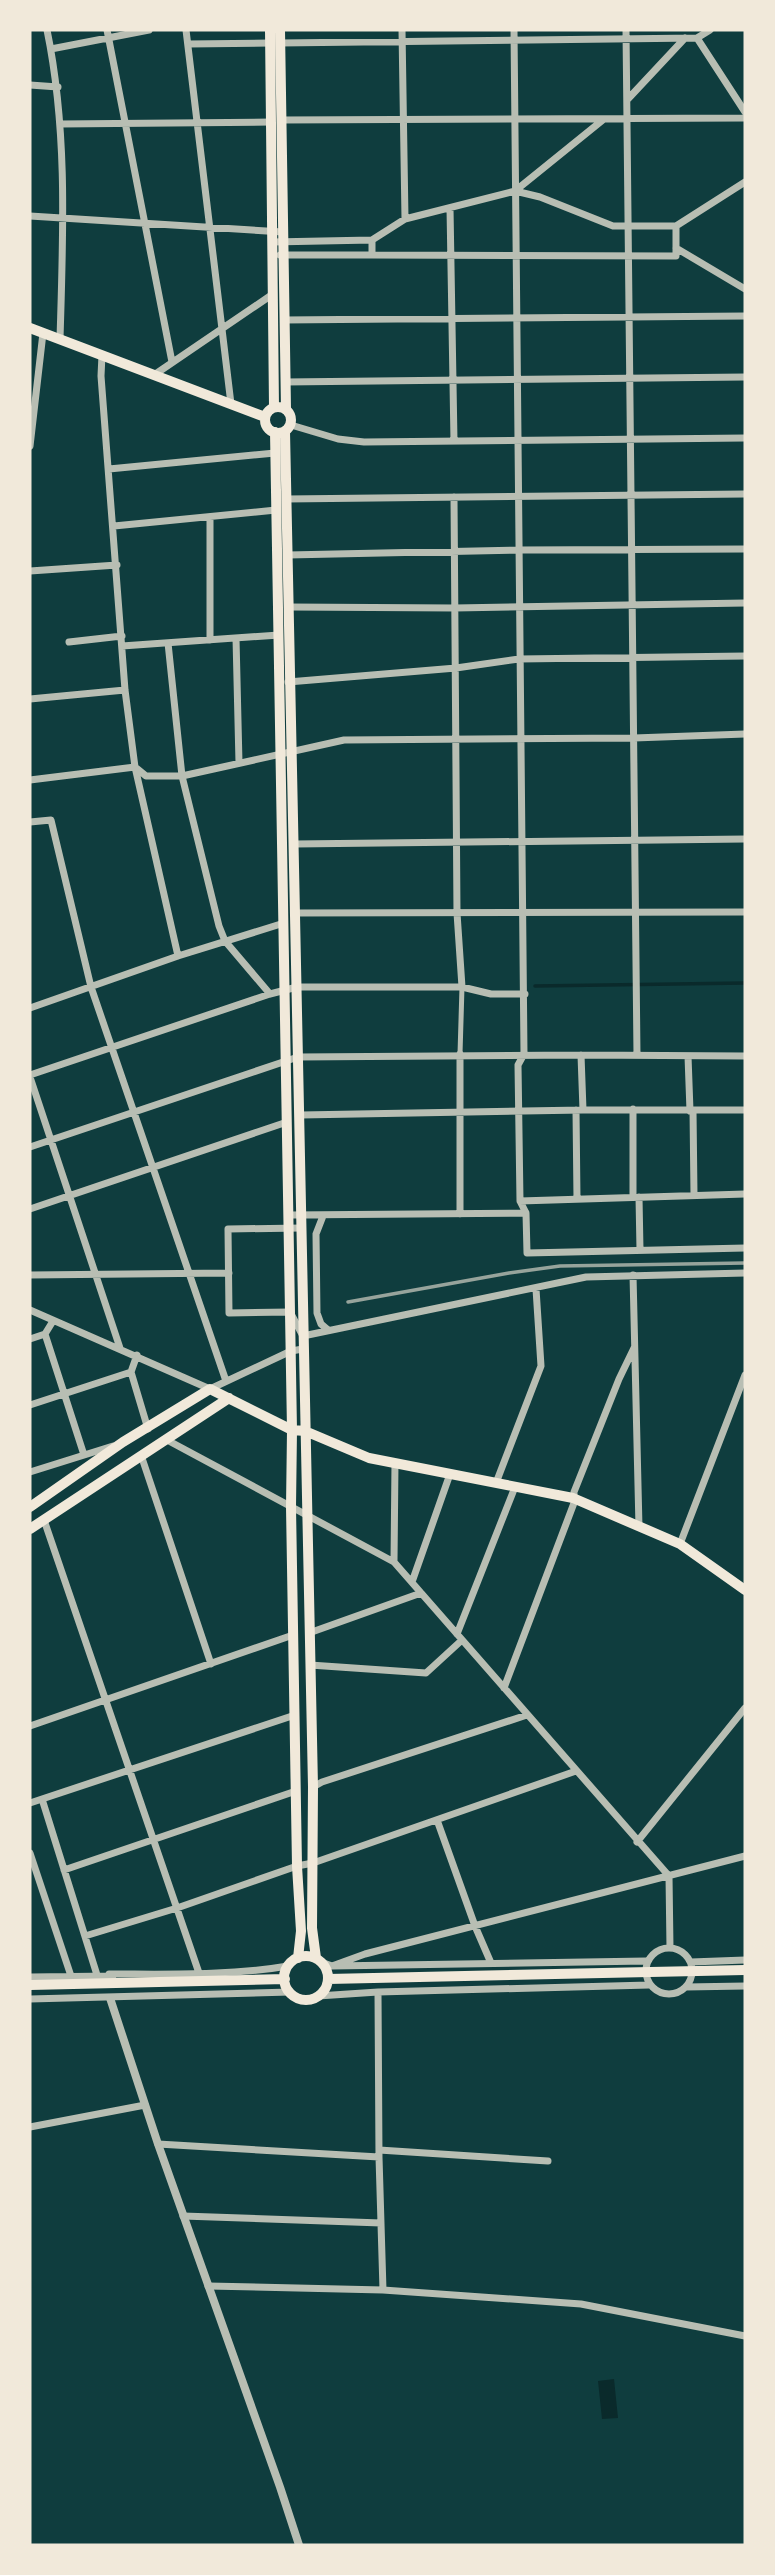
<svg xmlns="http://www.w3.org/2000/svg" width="775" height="2575" viewBox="0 0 775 2575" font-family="Karla,sans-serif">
  <rect width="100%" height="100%" fill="#0f3d3e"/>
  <path fill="#0a2a2b" d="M 614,2379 L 618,2418 L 602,2419 L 598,2381 Z"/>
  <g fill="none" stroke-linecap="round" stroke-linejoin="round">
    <path stroke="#0a2a2b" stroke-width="3.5" d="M 535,986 L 745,983"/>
    <path stroke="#b8beb3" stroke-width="5" d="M 460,1054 L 462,987"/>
    <path stroke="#b8beb3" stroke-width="7" d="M 47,30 C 68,132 63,236 60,339
      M 107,30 L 172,362
      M 186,30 L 231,404
      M 402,30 L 405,219
      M 514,30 L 524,1054 L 518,1065 L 520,1201
      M 626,30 L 637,1055
      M 697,38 L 745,112
      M 697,38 L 710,30
      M 280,43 L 697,38
      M 188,44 L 270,43
      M 51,49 L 149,30
      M 30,85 L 58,87
      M 627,100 L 685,38
      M 281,120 L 745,118
      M 60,124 L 271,122
      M 450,208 L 454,441
      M 30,216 L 283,232
      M 676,226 L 745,182
      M 372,240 L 405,219 L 515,191 L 604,119
      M 272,242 L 372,240
      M 676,248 L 745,289
      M 280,255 L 372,255 L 372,240
      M 372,255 L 676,256 L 676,226 L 613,226 L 540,197 L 515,191
      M 284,320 L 745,316
      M 102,355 L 101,376 L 125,690 L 135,767 L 178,956
      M 154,375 L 273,294
      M 285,382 L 745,377
      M 291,425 L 338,439 L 364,442 L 745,438
      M 30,446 L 43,333
      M 109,469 L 275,453
      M 454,497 L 457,913 L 462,987
      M 286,499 L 745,494
      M 114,526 L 276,510
      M 288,555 L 518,550 L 745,549
      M 30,571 L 117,565
      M 289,607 L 455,608 L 745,603
      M 236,638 L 239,763
      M 210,640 L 210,517
      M 69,642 L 122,636
      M 168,643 L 182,776 L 219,926 L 225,941 L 270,994
      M 122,646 L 279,635
      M 288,682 L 456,668 L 519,659 L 745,656
      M 30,699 L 125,690
      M 30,780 L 135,767 L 146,776 L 182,776 L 344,740 L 634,738 L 745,734
      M 30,822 L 51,820 L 91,987 L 226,1381
      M 295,844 L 745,839
      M 296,913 L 745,912
      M 30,1008 L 178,956 L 284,923
      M 688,1056 L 690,1111
      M 30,1075 L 270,994 L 297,987 L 462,987 L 491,994 L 525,994
      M 30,1077 L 120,1348
      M 633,1109 L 633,1197
      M 576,1110 L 577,1199
      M 583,1110 L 581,1055 L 745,1056
      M 693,1110 L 694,1195
      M 301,1115 L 583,1110 L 745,1110
      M 30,1147 L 298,1057 L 581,1055
      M 745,1194 L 520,1201 L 526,1213 L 527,1253 L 745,1248
      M 639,1197 L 640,1250
      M 30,1209 L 287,1122
      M 460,1214 L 460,1054
      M 289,1215 L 526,1213
      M 323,1216 L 316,1234 L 317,1313 L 321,1324 L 328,1330
      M 301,1228 L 228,1229 L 229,1313 L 290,1312 L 303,1336 L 586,1277 L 745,1273
      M 30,1275 L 229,1273
      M 633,1275 L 639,1527
      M 30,1310 L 210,1389 L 291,1351 L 303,1349
      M 45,1334 L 84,1455
      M 30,1339 L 45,1334 L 53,1321
      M 137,1355 L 131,1372 L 148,1429
      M 30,1405 L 131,1372
      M 167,1440 L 394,1562 L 669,1876 L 670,1948
      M 141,1455 L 211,1664
      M 30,1472 L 113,1446
      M 496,1483 L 541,1366 L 536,1289
      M 44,1520 L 199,1973
      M 680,1544 L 745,1375
      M 394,1562 L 395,1463
      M 412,1582 L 450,1474
      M 309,1633 L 421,1593
      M 457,1634 L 515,1487
      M 310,1665 L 426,1673 L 462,1640
      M 504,1688 L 574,1503 L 574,1492 L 619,1379 L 634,1348
      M 30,1726 L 293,1635
      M 313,1787 L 322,1782 L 527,1715
      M 42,1799 L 97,1975
      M 30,1803 L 295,1715
      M 437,1820 L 475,1926 L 491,1963
      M 637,1842 L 745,1708
      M 30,1853 L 71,1976
      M 64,1870 L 296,1791
      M 85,1936 L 177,1908 L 297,1866 L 313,1863 L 576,1771
      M646 1971a23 23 0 1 1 46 0a23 23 0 1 1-46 0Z
      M 321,1962 L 332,1966 L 646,1961
      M 691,1962 L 745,1960
      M 332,1966 L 365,1954 L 745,1856
      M 109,1974 C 168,1974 230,1976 288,1966
      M 30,1977 L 113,1976
      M 686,1987 L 745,1986
      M 318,1996 L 378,1992 L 649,1985
      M 30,1999 L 290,1992
      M 30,2127 L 145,2105
      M 158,2144 L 379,2157
      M 379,2150 L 548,2161
      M 183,2216 L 381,2223
      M 208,2286 L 383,2290 L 379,2157 L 378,1992
      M 383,2290 L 581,2304 L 745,2336"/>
    <path stroke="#b8beb3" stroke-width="8" d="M 110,1998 L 158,2144 L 280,2487 L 299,2545"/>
    <path stroke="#f1e9da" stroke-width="10" d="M 270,30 L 274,407
      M 280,30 L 286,409
      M 30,328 L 265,417
      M265 420a13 13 0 1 1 26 0a13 13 0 1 1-26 0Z
      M 285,431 L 313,1787 L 312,1928 L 316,1958
      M 275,432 L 292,1430 L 291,1507 L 297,1866 L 301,1931 L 298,1958
      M 30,1507 L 123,1442 L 210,1389 L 292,1430 L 305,1431 L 369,1458 L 573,1498 L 680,1544 L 745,1590
      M 30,1529 L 229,1398
      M284 1978a22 22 0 1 1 44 0a22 22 0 1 1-44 0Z
      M 328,1979 L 745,1970
      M 30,1985 L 285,1979"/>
    <path stroke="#97a49c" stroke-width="3.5" d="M 348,1302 L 509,1273 L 560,1266 L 745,1263"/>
  </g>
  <rect width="775" height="2575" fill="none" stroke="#f1e9da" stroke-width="63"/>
</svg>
